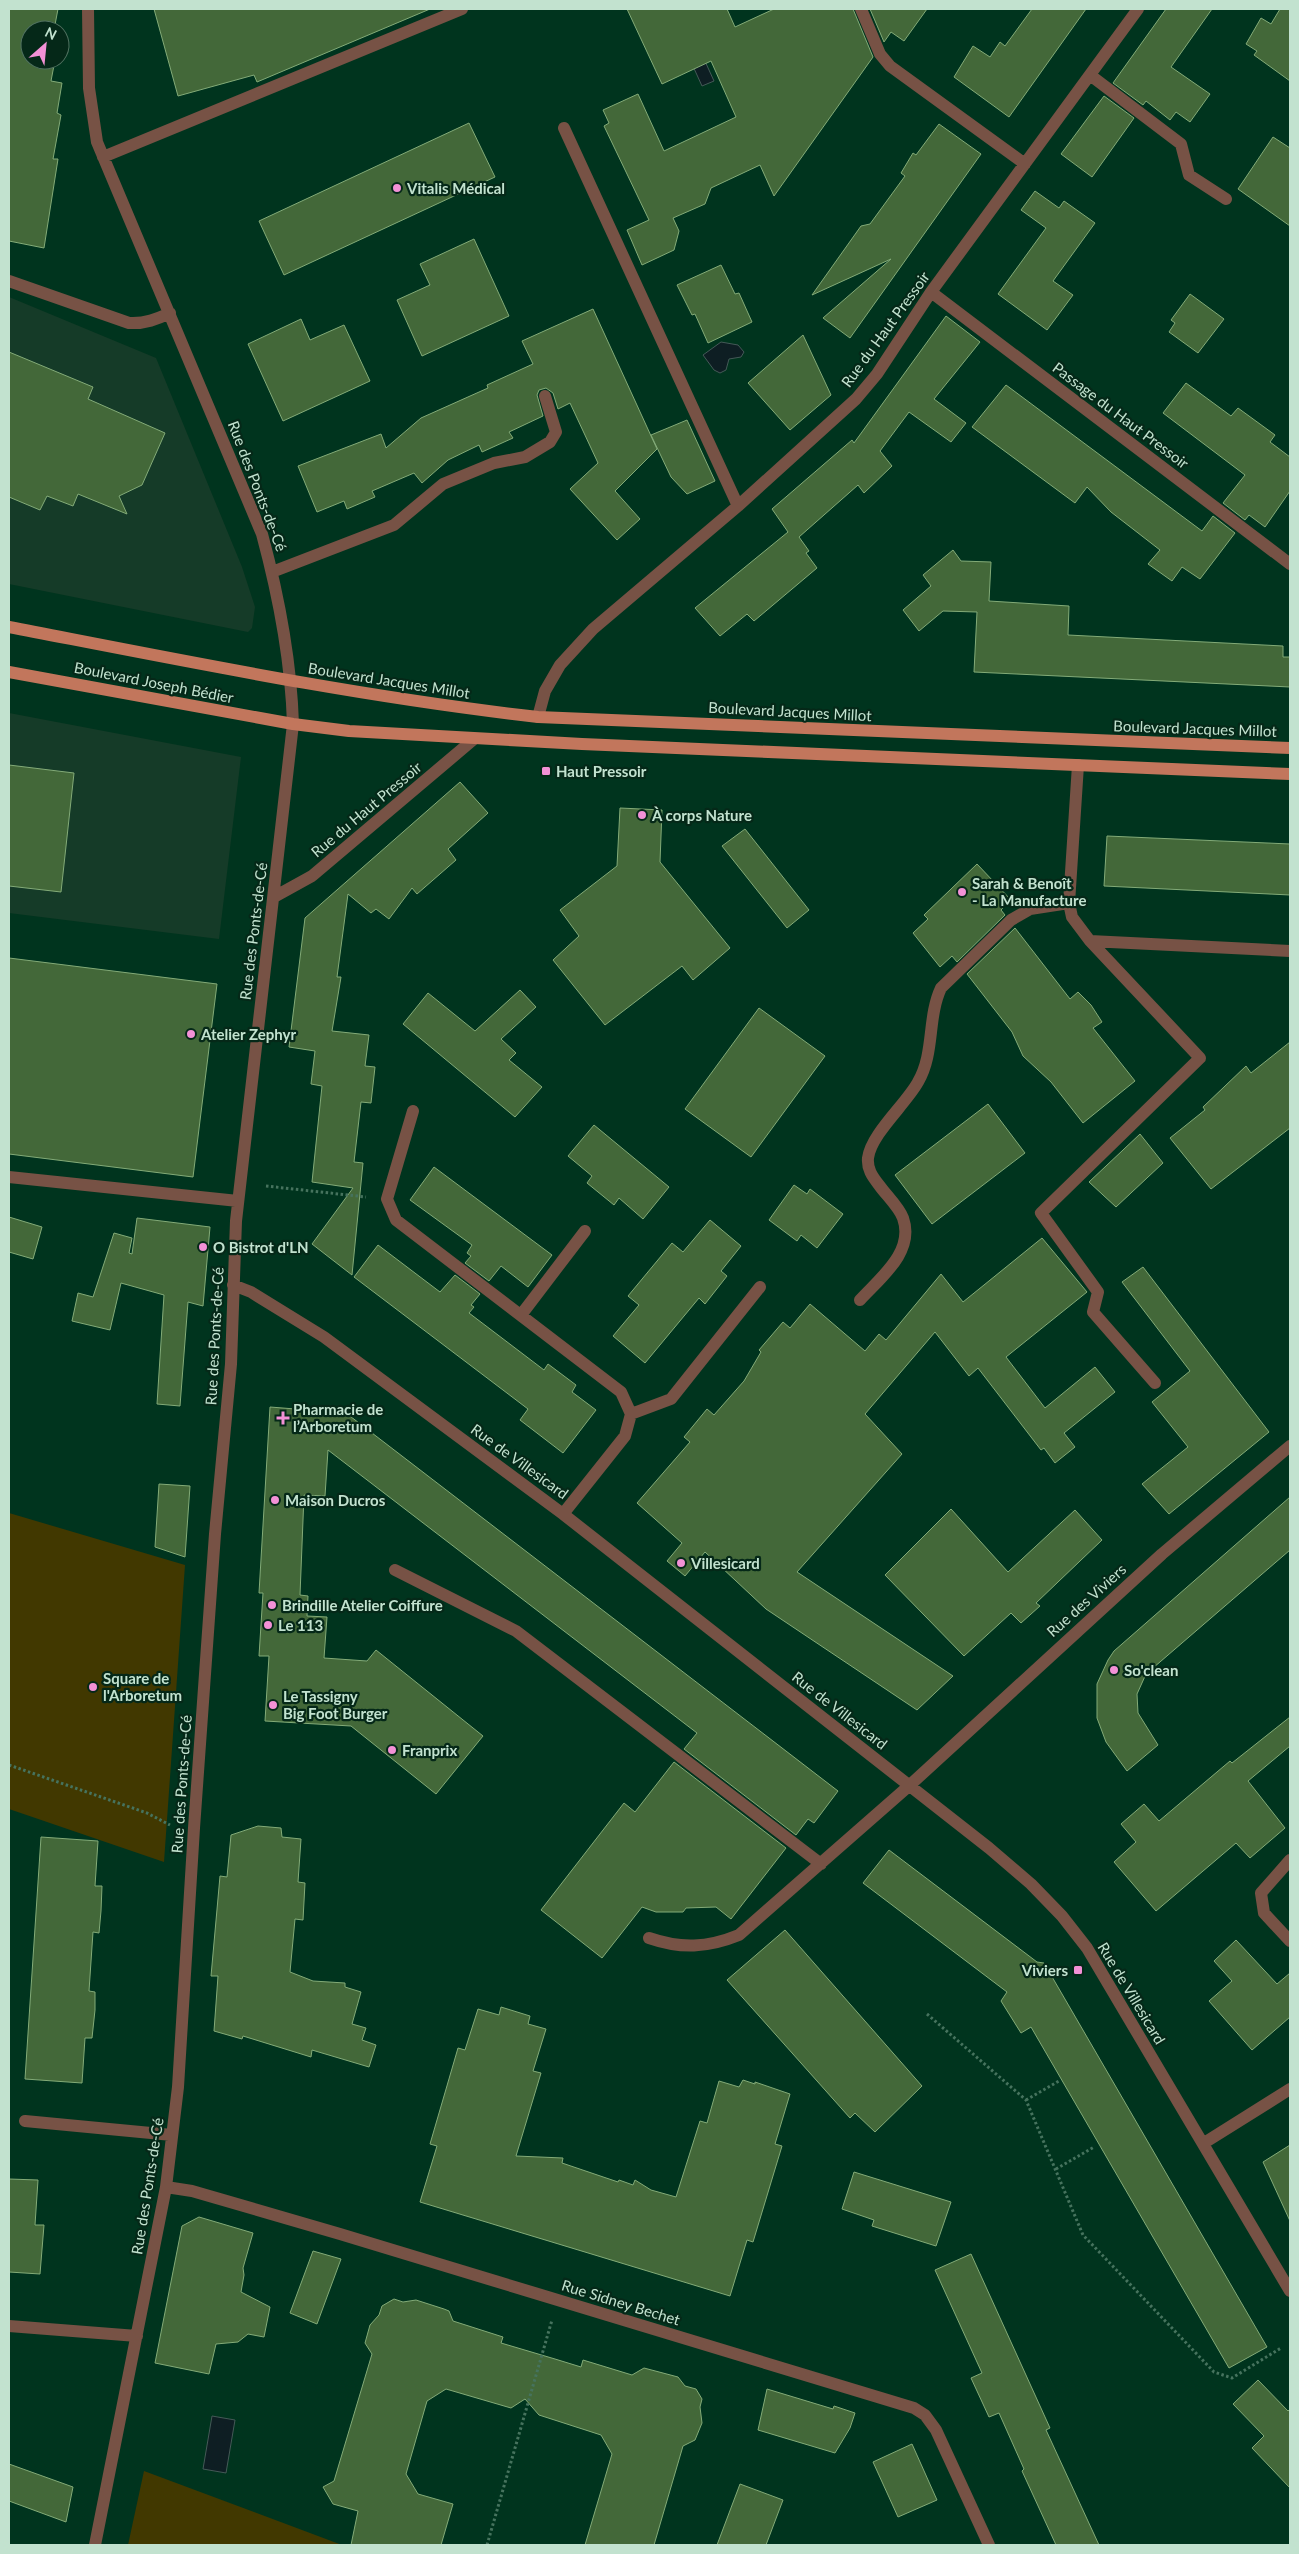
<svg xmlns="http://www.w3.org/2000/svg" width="1299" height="2554" viewBox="0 0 1299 2554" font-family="Lato,sans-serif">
  <rect width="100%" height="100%" fill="#00341e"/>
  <path fill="#153b28" d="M 9,297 L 156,358 L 242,567 L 255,607 L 252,628 L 248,632 L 9,584 Z
    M 9,713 L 241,757 L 219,939 L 9,913 Z"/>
  <path fill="#413800" d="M 9,1513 L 185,1565 L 164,1862 L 9,1809 Z
    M 144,2471 L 342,2545 L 128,2545 Z"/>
  <path fill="#0e1e23" stroke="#445957" d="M 694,37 L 714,81 L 702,86 L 682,42 Z
    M 721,342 L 738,345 L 744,352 L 741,357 L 729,359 L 726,370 L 720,373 L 714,370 L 703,355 Z
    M 212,2416 L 235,2420 L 226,2473 L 203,2469 Z"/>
  <path fill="#436839" stroke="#83ab78" d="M 9,9 L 58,9 L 54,30 L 30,30 L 30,60 L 55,60 L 51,81 L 62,83 L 57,113 L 61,115 L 53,159 L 58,159 L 44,248 L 9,241 Z
    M 154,9 L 430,9 L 257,82 L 254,75 L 178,96 Z
    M 627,9 L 727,9 L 735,27 L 774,9 L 853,9 L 873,57 L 774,196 L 760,165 L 711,188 L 705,204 L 673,218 L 679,231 L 674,250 L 642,265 L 627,230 L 649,220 L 604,126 L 609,123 L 603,110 L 638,94 L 664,151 L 736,117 L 711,61 L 662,84 Z
    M 870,9 L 927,9 L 904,41 L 891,32 L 884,42 Z
    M 1032,9 L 1086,9 L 1009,117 L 954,77 L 973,46 L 990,57 L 1000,42 L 1005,46 Z
    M 1166,9 L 1212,9 L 1171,67 L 1210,94 L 1190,122 L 1176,112 L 1170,120 L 1146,101 L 1143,105 L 1113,83 Z
    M 1280,9 L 1290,9 L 1290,81 L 1254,55 L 1257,51 L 1246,44 L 1261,18 L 1271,24 Z
    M 1104,96 L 1134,118 L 1092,177 L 1061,154 Z
    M 469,123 L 495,177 L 284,275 L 259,221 Z
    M 939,124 L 981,154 L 850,338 L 823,318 L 891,259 L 812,295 L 861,226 L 870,224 L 905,176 L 901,173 L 913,153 L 916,155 Z
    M 1273,137 L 1290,148 L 1290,226 L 1238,189 Z
    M 1035,191 L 1059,208 L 1064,201 L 1095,223 L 1053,281 L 1073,295 L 1047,330 L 998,294 L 1046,228 L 1021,210 Z
    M 474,239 L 509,316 L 422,356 L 397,300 L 430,285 L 420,264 Z
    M 721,265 L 735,294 L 739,293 L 752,322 L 708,343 L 695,314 L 692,315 L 677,285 Z
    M 1190,294 L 1224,319 L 1198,353 L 1169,332 L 1175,323 L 1171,320 Z
    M 593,309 L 657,449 L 615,491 L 640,519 L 617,540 L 570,489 L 598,463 L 570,403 L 558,409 L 553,393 L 546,388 L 539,390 L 537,395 L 543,416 L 509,432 L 513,438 L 482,452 L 479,445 L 448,460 L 422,483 L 414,473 L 372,491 L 375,497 L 347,509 L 344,501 L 317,512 L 298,466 L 381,434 L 386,448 L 421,418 L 488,388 L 487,385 L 533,364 L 522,341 Z
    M 946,316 L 980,342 L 934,399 L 966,423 L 951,442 L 909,412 L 880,451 L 892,466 L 864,493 L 858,485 L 799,537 L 809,551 L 806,553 L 817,568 L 754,621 L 747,614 L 720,636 L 695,608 L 788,532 L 772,509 L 852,440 L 854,443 Z
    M 301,319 L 310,340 L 344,325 L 370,381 L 283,421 L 248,344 Z
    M 803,335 L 831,395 L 790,430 L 748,383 Z
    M 9,352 L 93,387 L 88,399 L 165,433 L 142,485 L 119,496 L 127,514 L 78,494 L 73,506 L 47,496 L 40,510 L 9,497 Z
    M 1186,383 L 1231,416 L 1238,408 L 1275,435 L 1270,442 L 1290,457 L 1290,491 L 1265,527 L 1249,515 L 1245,520 L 1223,503 L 1245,475 L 1163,413 Z
    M 1006,385 L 1202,531 L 1213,516 L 1235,533 L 1200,579 L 1182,567 L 1172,581 L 1148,564 L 1160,550 L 1111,512 L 1087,487 L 1075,503 L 972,427 Z
    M 687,420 L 715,481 L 687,494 L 671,477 L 651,435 Z
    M 953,550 L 961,561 L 991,562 L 989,601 L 1069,606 L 1068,635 L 1283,646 L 1283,657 L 1290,657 L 1290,687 L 974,672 L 977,612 L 943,611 L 919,631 L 903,610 L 931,586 L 923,575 Z
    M 9,765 L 74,773 L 61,892 L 9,886 Z
    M 460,782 L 488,813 L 448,849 L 456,860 L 417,894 L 412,888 L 389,919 L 376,909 L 371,913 L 348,894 L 337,977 L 341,977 L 332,1031 L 369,1035 L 365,1066 L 375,1067 L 371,1103 L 361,1102 L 354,1162 L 363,1163 L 352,1275 L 312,1244 L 353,1188 L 312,1182 L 322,1086 L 311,1084 L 315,1051 L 289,1047 L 305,918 Z
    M 620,808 L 662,810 L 660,862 L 730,948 L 693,980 L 682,966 L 605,1025 L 553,960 L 579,936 L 560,910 L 617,866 Z
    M 745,829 L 809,910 L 787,928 L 722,846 Z
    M 1107,836 L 1290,844 L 1290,895 L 1104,886 Z
    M 977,864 L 1011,900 L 1001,910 L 1005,915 L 957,962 L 952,956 L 940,967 L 913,933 L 928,919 L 924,915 Z
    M 1015,928 L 1070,999 L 1078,992 L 1091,1005 L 1102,1022 L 1093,1028 L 1135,1081 L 1083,1123 L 1051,1082 L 1023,1056 L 1012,1032 L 967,974 Z
    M 9,958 L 217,984 L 193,1177 L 9,1154 Z
    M 520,990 L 536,1007 L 501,1039 L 516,1053 L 509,1060 L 542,1087 L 515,1117 L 403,1024 L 428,993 L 475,1031 Z
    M 759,1008 L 825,1056 L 751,1157 L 685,1109 Z
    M 1290,1042 L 1290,1128 L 1211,1189 L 1170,1138 L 1205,1110 L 1203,1107 L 1246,1066 L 1251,1073 Z
    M 988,1104 L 1025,1153 L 932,1224 L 895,1175 Z
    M 594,1125 L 669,1187 L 643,1219 L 619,1198 L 614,1205 L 587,1183 L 592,1176 L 568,1156 Z
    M 1140,1134 L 1163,1163 L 1116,1207 L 1089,1182 Z
    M 434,1167 L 552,1255 L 528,1287 L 501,1266 L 489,1281 L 465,1263 L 471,1256 L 467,1253 L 472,1245 L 410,1200 Z
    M 794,1185 L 807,1194 L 810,1189 L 843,1214 L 817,1248 L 801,1235 L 797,1241 L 769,1220 Z
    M 9,1217 L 42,1227 L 33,1259 L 9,1252 Z
    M 137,1218 L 210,1227 L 203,1306 L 188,1302 L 180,1406 L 157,1404 L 164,1295 L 121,1283 L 110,1330 L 72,1321 L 78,1293 L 93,1297 L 114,1233 L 132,1238 L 129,1253 L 132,1254 Z
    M 710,1220 L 741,1246 L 721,1271 L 727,1276 L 705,1304 L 699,1298 L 645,1363 L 613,1336 L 639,1305 L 628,1296 L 672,1243 L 683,1252 Z
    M 1042,1238 L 1087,1292 L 1006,1357 L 1045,1408 L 1095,1367 L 1115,1392 L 1064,1433 L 1075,1447 L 1055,1463 L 1044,1448 L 1041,1450 L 978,1368 L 969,1376 L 935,1332 L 865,1414 L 902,1454 L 797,1572 L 953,1676 L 917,1710 L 766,1609 L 705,1552 L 685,1576 L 667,1561 L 682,1543 L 637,1503 L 690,1442 L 684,1437 L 707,1409 L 714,1415 L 744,1381 L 761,1352 L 759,1350 L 783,1322 L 790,1328 L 810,1304 L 865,1351 L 879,1334 L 886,1340 L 941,1274 L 963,1302 Z
    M 378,1245 L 440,1292 L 455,1275 L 480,1294 L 471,1305 L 474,1307 L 469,1313 L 544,1370 L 548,1364 L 576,1385 L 572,1392 L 596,1410 L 563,1453 L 520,1420 L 528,1409 L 354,1277 Z
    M 1143,1267 L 1269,1432 L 1169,1514 L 1142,1484 L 1188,1447 L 1152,1402 L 1190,1371 L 1122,1282 Z
    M 270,1407 L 346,1413 L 838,1791 L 814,1823 L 808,1819 L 796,1835 L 684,1749 L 697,1733 L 328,1450 L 325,1496 L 304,1495 L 300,1595 L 308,1596 L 307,1616 L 327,1617 L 324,1658 L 367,1661 L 376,1650 L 483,1736 L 436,1794 L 351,1726 L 265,1721 L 269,1656 L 259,1656 L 263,1593 L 259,1593 Z
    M 159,1484 L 190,1486 L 185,1557 L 155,1547 Z
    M 1290,1497 L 1290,1550 L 1146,1674 L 1137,1694 L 1138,1713 L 1158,1745 L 1127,1771 L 1106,1742 L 1097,1718 L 1097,1684 L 1108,1660 L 1114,1651 Z
    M 951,1509 L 1008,1572 L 1075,1510 L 1102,1540 L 1036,1603 L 1040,1606 L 1021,1623 L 1011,1613 L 964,1656 L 885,1575 Z
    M 1290,1717 L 1290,1746 L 1248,1781 L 1285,1828 L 1250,1858 L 1236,1843 L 1156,1911 L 1114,1862 L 1136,1842 L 1121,1824 L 1144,1804 L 1159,1821 L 1230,1761 L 1232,1763 Z
    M 674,1762 L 786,1848 L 731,1919 L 716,1907 L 686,1908 L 683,1912 L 656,1912 L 642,1907 L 602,1958 L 541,1910 L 624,1803 L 635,1812 Z
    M 258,1826 L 281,1828 L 282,1837 L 301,1839 L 298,1882 L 305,1883 L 303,1920 L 295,1919 L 290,1972 L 313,1981 L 345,1983 L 345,1987 L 361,1992 L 352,2024 L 366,2028 L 362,2040 L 376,2045 L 369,2067 L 312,2050 L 311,2057 L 243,2036 L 242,2039 L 214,2031 L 218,1976 L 211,1976 L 220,1876 L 227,1877 L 231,1835 Z
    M 41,1837 L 98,1841 L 95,1886 L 102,1886 L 101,1911 L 99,1933 L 93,1932 L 89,1991 L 95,1992 L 95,2010 L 92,2038 L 85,2038 L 82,2083 L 25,2079 Z
    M 889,1850 L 1037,1962 L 1044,1963 L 1267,2347 L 1229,2368 L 1031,2027 L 1021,2033 L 1001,2001 L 1007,1992 L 863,1883 Z
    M 785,1930 L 922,2086 L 875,2132 L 855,2113 L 850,2118 L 727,1980 Z
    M 1236,1940 L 1277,1984 L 1290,1973 L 1290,2017 L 1252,2050 L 1209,2001 L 1232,1981 L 1214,1961 Z
    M 501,2007 L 530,2016 L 528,2024 L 546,2029 L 533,2071 L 541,2073 L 516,2156 L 563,2158 L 562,2163 L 618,2182 L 619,2180 L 633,2185 L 635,2180 L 651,2190 L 676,2197 L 700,2121 L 707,2123 L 719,2081 L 739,2087 L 743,2080 L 755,2084 L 755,2082 L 790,2094 L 775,2144 L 782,2146 L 753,2242 L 747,2240 L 730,2296 L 420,2202 L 437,2146 L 430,2144 L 458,2048 L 465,2050 L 478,2009 L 499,2015 Z
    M 1290,2145 L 1290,2221 L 1263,2162 Z
    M 854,2172 L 951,2202 L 936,2246 L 872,2226 L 874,2220 L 842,2209 Z
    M 9,2179 L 38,2180 L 35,2225 L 44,2225 L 40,2274 L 9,2272 Z
    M 199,2217 L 253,2233 L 243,2268 L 244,2275 L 241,2292 L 270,2307 L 264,2337 L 248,2334 L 238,2342 L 216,2344 L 209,2374 L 155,2363 L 182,2226 Z
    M 313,2251 L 341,2259 L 317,2324 L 290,2313 Z
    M 971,2254 L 1050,2428 L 1046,2430 L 1099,2545 L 1056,2545 L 1022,2471 L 1024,2469 L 999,2413 L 989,2417 L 971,2378 L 982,2373 L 935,2270 Z
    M 394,2299 L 403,2302 L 416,2300 L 444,2309 L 449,2311 L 453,2321 L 503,2337 L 501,2343 L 555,2359 L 581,2367 L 583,2360 L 632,2375 L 644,2368 L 678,2377 L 685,2386 L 696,2389 L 702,2399 L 700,2407 L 702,2423 L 695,2440 L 683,2446 L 654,2545 L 585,2545 L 612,2454 L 601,2435 L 539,2415 L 525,2399 L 511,2408 L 446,2389 L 427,2401 L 406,2474 L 418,2494 L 453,2504 L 441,2545 L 351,2545 L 358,2511 L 333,2504 L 323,2487 L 334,2481 L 372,2354 L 365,2343 L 370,2325 L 379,2315 L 382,2306 Z
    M 1258,2380 L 1288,2411 L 1290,2409 L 1290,2488 L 1252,2448 L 1264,2436 L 1233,2404 Z
    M 767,2389 L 833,2409 L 834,2406 L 855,2413 L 850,2428 L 835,2453 L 758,2430 Z
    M 912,2444 L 937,2500 L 898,2517 L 873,2462 Z
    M 9,2464 L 73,2487 L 66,2522 L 9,2501 Z
    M 740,2484 L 783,2500 L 766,2545 L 717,2545 Z"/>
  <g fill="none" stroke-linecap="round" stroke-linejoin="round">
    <path stroke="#46735e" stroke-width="3" stroke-dasharray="2.5 2.5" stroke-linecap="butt" d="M 266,1186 L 366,1197
      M 9,1765 L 147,1813 L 170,1825
      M 927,2014 L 1026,2100 L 1083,2235 L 1214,2372 L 1232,2378 L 1281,2348
      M 1026,2100 L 1059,2081
      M 1056,2169 L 1094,2147
      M 487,2545 L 552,2320"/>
    <path stroke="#775245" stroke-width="12" d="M 88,9 L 89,88 L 97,142 L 262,534 C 279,597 291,659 293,724 L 236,1221 L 231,1364 L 215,1534 L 194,1828 L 178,2087 L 166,2187 L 95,2545
      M 861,9 L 880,54 L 890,66 L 1025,164
      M 1090,75 L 1181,144 L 1189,175 L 1226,199
      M 564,128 L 738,506
      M 103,157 L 462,9
      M 9,281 L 129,323 C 145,324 157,319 170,313
      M 931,292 L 1290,564
      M 272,572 L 394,525 L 443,484 L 494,463 L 525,457 L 550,442 L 556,432 L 545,396
      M 538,717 L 545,691 L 560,665 L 593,629 L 738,506 L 856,399 L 877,374 L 931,292 L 1138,9
      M 1078,765 L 1069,903 L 1072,917 L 1090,941 L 1200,1058 L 1041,1213 L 1098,1292 L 1093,1312 L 1155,1383
      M 274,897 L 312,876 L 474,739
      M 1090,941 L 1290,951
      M 413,1111 L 387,1199 L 396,1220 L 621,1392 L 631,1414 L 625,1436 L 563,1514
      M 9,1177 L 238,1201
      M 233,1285 L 251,1292 L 324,1337 L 563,1514 L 989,1848 L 1031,1884 L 1062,1916 L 1087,1948 L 1290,2291
      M 860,1300 C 880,1278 915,1252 903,1218 C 899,1207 886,1195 879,1185 C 872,1176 867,1169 868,1158 C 871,1134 906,1104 918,1082 C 935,1053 927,1018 941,988 L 1011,920 L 1030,909 L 1069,903
      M 521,1315 L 585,1231
      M 631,1414 L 671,1399 L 760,1287
      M 395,1570 L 516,1631 L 821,1864
      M 1290,1860 L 1261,1893 L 1264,1913 L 1290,1941
      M 649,1938 C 681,1949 707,1948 739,1935 L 910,1785 L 1162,1554 L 1290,1446
      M 25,2121 L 172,2135
      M 1204,2143 L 1290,2089
      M 166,2187 L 192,2191 L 340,2234 L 914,2408 L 925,2415 L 936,2430 L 989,2545
      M 9,2326 L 137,2336"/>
    <path stroke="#c2765c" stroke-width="12" d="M 9,627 C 185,661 360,697 538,717 L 1290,748
      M 9,672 L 293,724 L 349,731 L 582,744 L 1290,774"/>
  </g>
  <g fill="#f391d6" stroke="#052818" stroke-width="2">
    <circle cx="397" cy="188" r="5"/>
    <rect x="541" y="766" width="10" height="10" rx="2.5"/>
    <circle cx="642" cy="815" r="5"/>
    <circle cx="962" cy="892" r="5"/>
    <circle cx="191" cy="1034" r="5"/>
    <circle cx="203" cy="1247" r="5"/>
    <path d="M280.5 1410.5h5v5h5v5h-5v5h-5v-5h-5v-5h5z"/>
    <circle cx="275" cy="1500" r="5"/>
    <circle cx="681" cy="1563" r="5"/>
    <circle cx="272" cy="1605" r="5"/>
    <circle cx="268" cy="1625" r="5"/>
    <circle cx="1114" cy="1670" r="5"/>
    <circle cx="93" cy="1687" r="5"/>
    <circle cx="273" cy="1705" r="5"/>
    <circle cx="392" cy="1750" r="5"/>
    <rect x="1073" y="1965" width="10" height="10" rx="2.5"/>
  </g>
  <g text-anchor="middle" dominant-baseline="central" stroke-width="4.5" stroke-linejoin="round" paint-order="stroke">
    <g font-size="15" font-weight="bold" fill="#c2e2cf" stroke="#052818" text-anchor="start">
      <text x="407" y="188">Vitalis Médical</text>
      <text x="556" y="771">Haut Pressoir</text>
      <text x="652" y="815">À corps Nature</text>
      <text x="972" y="883">Sarah &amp; Benoît<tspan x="972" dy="17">- La Manufacture</tspan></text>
      <text x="201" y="1034">Atelier Zephyr</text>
      <text x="213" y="1247">O Bistrot d'LN</text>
      <text x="293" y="1409">Pharmacie de<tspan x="293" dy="17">l’Arboretum</tspan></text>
      <text x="285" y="1500">Maison Ducros</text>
      <text x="691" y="1563">Villesicard</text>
      <text x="282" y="1605">Brindille Atelier Coiffure</text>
      <text x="278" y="1625">Le 113</text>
      <text x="1124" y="1670">So'clean</text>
      <text x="103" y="1678">Square de<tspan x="103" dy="17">l'Arboretum</tspan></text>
      <text x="283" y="1696">Le Tassigny<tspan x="283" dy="17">Big Foot Burger</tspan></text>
      <text x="402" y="1750">Franprix</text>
      <text x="1068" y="1970" text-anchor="end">Viviers</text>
    </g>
    <g font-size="15" fill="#c2e2cf" stroke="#052818">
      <text transform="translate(885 329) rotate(-54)">Rue du Haut Pressoir</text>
      <text transform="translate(1121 415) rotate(37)">Passage du Haut Pressoir</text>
      <text transform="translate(258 486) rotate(69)">Rue des Ponts-de-Cé</text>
      <text transform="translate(389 680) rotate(9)">Boulevard Jacques Millot</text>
      <text transform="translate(154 682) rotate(11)">Boulevard Joseph Bédier</text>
      <text transform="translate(790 711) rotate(3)">Boulevard Jacques Millot</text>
      <text transform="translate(1195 728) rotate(2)">Boulevard Jacques Millot</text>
      <text transform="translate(366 809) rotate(-40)">Rue du Haut Pressoir</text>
      <text transform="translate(253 931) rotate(-83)">Rue des Ponts-de-Cé</text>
      <text transform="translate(214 1336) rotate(-87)">Rue des Ponts-de-Cé</text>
      <text transform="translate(520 1461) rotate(36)">Rue de Villesicard</text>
      <text transform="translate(1086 1600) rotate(-42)">Rue des Viviers</text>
      <text transform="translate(840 1710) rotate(38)">Rue de Villesicard</text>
      <text transform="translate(181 1784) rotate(-86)">Rue des Ponts-de-Cé</text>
      <text transform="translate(1132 1993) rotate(59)">Rue de Villesicard</text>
      <text transform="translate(147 2186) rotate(-81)">Rue des Ponts-de-Cé</text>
      <text transform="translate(621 2302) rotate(17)">Rue Sidney Bechet</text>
    </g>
  </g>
  <rect width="1299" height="2554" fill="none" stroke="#c2e2cf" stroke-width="20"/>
  <g transform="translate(45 45) rotate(27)"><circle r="24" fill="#052818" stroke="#517261"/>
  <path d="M0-4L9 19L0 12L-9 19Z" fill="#f391d6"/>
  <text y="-8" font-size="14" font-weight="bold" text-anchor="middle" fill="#c2e2cf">N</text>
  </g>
</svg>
